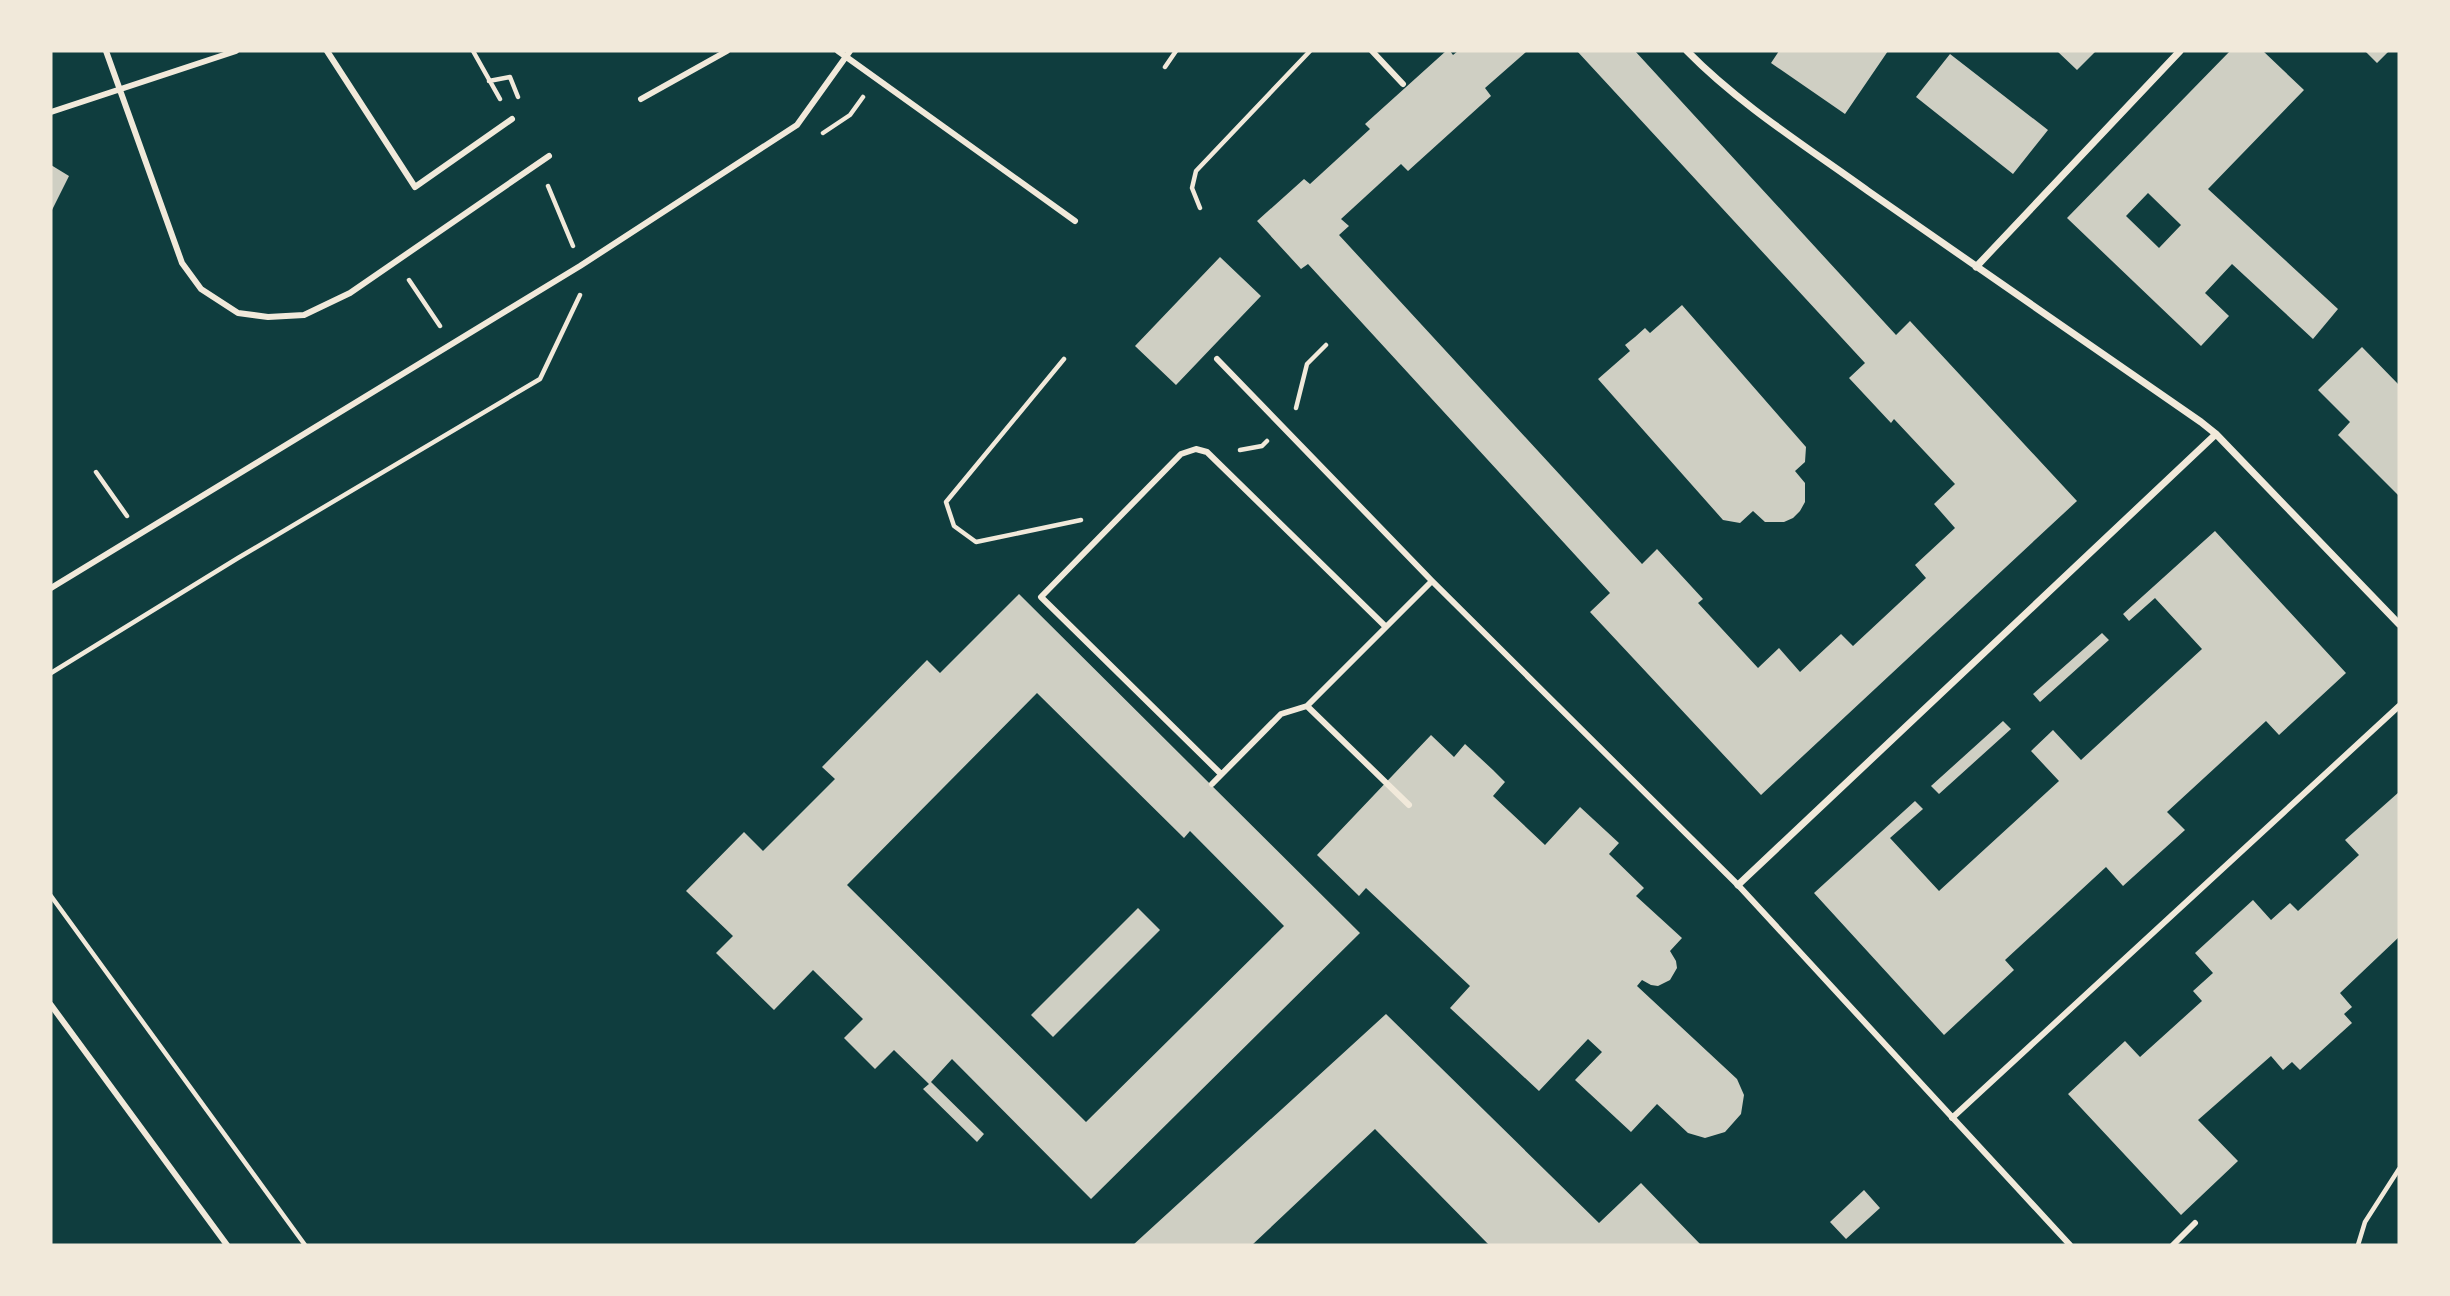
<svg xmlns="http://www.w3.org/2000/svg" width="2450" height="1296" viewBox="0 0 2450 1296" font-family="Overpass,sans-serif">
  <rect width="100%" height="100%" fill="#0f3d3e"/>
  <path fill="#cfcfc3" fill-rule="evenodd" d="M 1446,51 L 1450,51 L 1453,55 L 1458,51 L 1527,51 L 1485,88 L 1491,96 L 1408,171 L 1401,164 L 1341,219 L 1349,226 L 1339,235 L 1642,564 L 1657,549 L 1703,599 L 1698,603 L 1758,668 L 1779,648 L 1800,672 L 1841,634 L 1853,646 L 1926,578 L 1915,565 L 1955,528 L 1934,504 L 1955,484 L 1894,419 L 1891,423 L 1849,378 L 1865,363 L 1577,51 L 1635,51 L 1896,335 L 1910,321 L 2077,501 L 1761,795 L 1590,612 L 1610,593 L 1308,264 L 1301,269 L 1257,221 L 1304,179 L 1310,184 L 1370,129 L 1365,124 Z
    M 1779,51 L 1888,51 L 1845,114 L 1771,63 Z
    M 2057,51 L 2096,51 L 2077,70 Z
    M 2230,51 L 2263,51 L 2304,90 L 2208,189 L 2338,309 L 2313,339 L 2232,264 L 2205,293 L 2229,316 L 2201,346 L 2067,218 ZM 2148,193 L 2181,225 L 2159,248 L 2126,216 Z
    M 2365,51 L 2389,51 L 2377,63 Z
    M 1950,54 L 2048,130 L 2013,174 L 1916,97 Z
    M 51,165 L 69,176 L 51,212 Z
    M 1220,257 L 1261,296 L 1176,385 L 1135,346 Z
    M 1682,305 L 1806,447 L 1805,462 L 1795,471 L 1805,483 L 1805,502 L 1800,511 L 1793,518 L 1784,522 L 1765,522 L 1753,511 L 1740,523 L 1723,520 L 1598,379 L 1630,351 L 1625,345 L 1635,337 L 1645,328 L 1650,333 Z
    M 2362,347 L 2399,385 L 2399,496 L 2338,435 L 2350,422 L 2318,390 Z
    M 2215,531 L 2346,673 L 2279,735 L 2266,721 L 2167,812 L 2185,830 L 2123,886 L 2106,867 L 2005,960 L 2014,970 L 1944,1035 L 1814,893 L 1915,801 L 1923,809 L 1890,838 L 1939,891 L 2059,781 L 2031,751 L 2053,730 L 2081,760 L 2202,649 L 2155,598 L 2129,621 L 2123,614 Z
    M 1019,594 L 1360,933 L 1091,1199 L 952,1059 L 931,1082 L 984,1134 L 977,1142 L 923,1089 L 929,1084 L 894,1050 L 875,1069 L 844,1038 L 863,1019 L 813,970 L 774,1010 L 716,953 L 733,936 L 686,891 L 744,832 L 763,851 L 835,779 L 822,767 L 927,660 L 940,673 ZM 1037,693 L 1184,838 L 1190,831 L 1284,926 L 1086,1122 L 847,885 Z
    M 2102,633 L 2109,640 L 2040,702 L 2033,694 Z
    M 2003,721 L 2011,729 L 1939,794 L 1931,786 Z
    M 1431,735 L 1454,757 L 1465,744 L 1493,770 L 1505,782 L 1493,796 L 1545,845 L 1580,807 L 1619,843 L 1609,854 L 1644,888 L 1636,896 L 1682,938 L 1670,951 L 1676,961 L 1677,968 L 1670,980 L 1658,986 L 1651,985 L 1642,980 L 1637,986 L 1737,1079 L 1744,1095 L 1741,1114 L 1725,1132 L 1705,1138 L 1688,1133 L 1657,1104 L 1631,1132 L 1575,1080 L 1602,1052 L 1588,1039 L 1539,1091 L 1450,1008 L 1470,986 L 1366,888 L 1359,896 L 1317,855 Z
    M 2399,792 L 2399,937 L 2340,993 L 2352,1007 L 2344,1014 L 2352,1023 L 2300,1070 L 2292,1062 L 2283,1070 L 2271,1056 L 2198,1120 L 2238,1161 L 2181,1215 L 2068,1094 L 2125,1041 L 2140,1057 L 2202,1001 L 2193,991 L 2213,973 L 2195,953 L 2253,900 L 2271,920 L 2290,903 L 2298,911 L 2359,855 L 2345,840 Z
    M 1138,908 L 1160,930 L 1053,1037 L 1031,1015 Z
    M 1386,1014 L 1599,1223 L 1641,1183 L 1701,1245 L 1489,1245 L 1375,1129 L 1252,1245 L 1133,1245 Z
    M 1864,1190 L 1880,1208 L 1846,1239 L 1830,1222 Z"/>
  <g fill="none" stroke-linecap="round" stroke-linejoin="round">
    <path stroke="#f1e9da" stroke-width="4.5" d="M 473,51 L 500,99
      M 1165,67 L 1176,51
      M 489,81 L 510,77 L 518,97
      M 823,133 L 850,115 L 863,97
      M 548,186 L 573,246
      M 1200,208 L 1192,188 L 1196,171 L 1310,51
      M 409,280 L 440,326
      M 1064,359 L 946,502 L 954,526 L 976,542 L 1081,520
      M 1296,408 L 1307,364 L 1326,345
      M 1240,450 L 1262,446 L 1267,441
      M 96,472 L 127,516
      M 51,673 L 238,558 L 540,379 L 580,295
      M 51,896 L 305,1245
      M 2358,1245 L 2365,1222 L 2399,1169"/>
    <path stroke="#f1e9da" stroke-width="6" d="M 106,51 L 182,263 L 201,289 L 238,313 L 268,317 L 304,315 L 350,293 L 549,156
      M 327,51 L 415,187 L 512,119
      M 838,51 L 1075,221
      M 1372,51 L 1403,84
      M 641,99 L 727,51
      M 51,112 L 236,51
      M 1217,359 L 1432,581 L 1738,885 L 2070,1245
      M 51,588 L 580,266 L 797,125 L 850,51
      M 1307,706 L 1409,805
      M 1221,774 L 1041,597 L 1181,454 L 1196,449 L 1207,452 L 1386,627
      M 1212,784 L 1281,714 L 1307,706 L 1432,581
      M 51,1005 L 227,1245
      M 1952,1118 L 2399,706
      M 2173,1245 L 2195,1223"/>
    <path stroke="#f1e9da" stroke-width="7" d="M 1687,51 C 1740,105 1807,147 1868,191 C 1979,269 2090,345 2201,422 L 2216,434 L 2399,624
      M 1976,267 L 2180,51
      M 1738,885 L 2216,434"/>
  </g>
  <rect width="2450" height="1296" fill="none" stroke="#f1e9da" stroke-width="105"/>
</svg>
